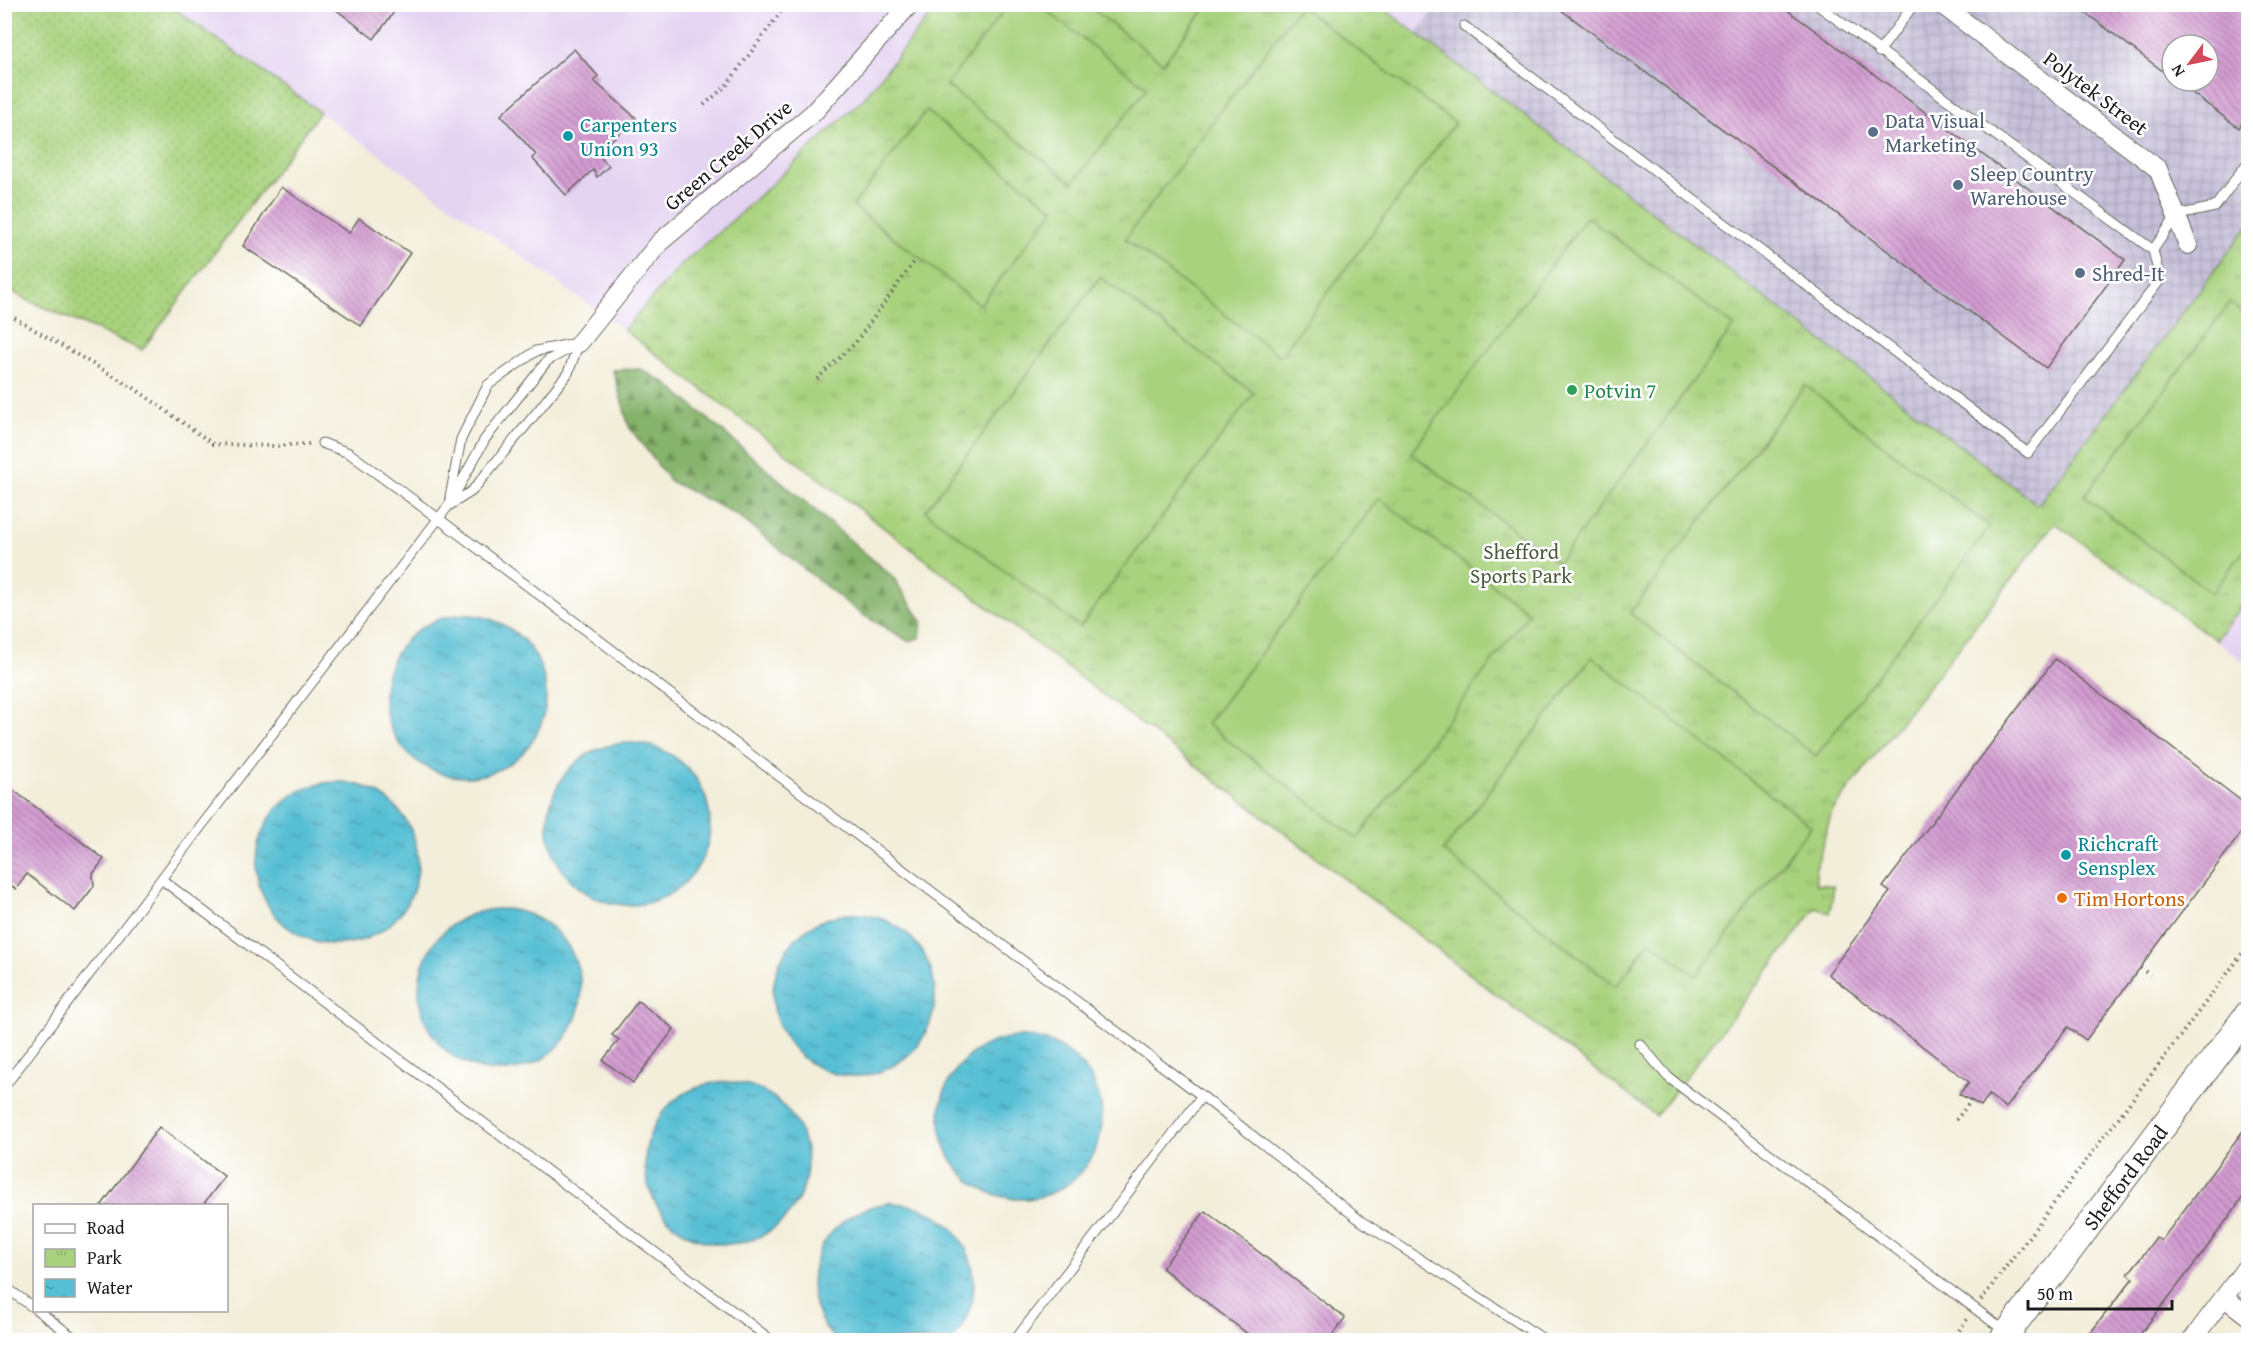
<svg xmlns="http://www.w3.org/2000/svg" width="2253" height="1345" viewBox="0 0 2253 1345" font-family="'Gentium Book Plus',serif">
  <defs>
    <pattern id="industrial-grid" width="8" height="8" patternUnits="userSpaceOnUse" patternTransform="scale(1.5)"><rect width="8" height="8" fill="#c6c0d9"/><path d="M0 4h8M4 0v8" fill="none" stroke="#aaa4ba"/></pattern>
    <pattern id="grass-dots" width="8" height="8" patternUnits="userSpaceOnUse" patternTransform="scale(1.5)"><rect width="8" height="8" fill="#a8d27d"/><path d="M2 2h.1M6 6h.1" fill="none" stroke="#90b46b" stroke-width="1.8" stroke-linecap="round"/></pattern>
    <pattern id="forest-firs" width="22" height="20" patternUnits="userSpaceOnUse" patternTransform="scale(1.5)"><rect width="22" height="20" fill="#86b46c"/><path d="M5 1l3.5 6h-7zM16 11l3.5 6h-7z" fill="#6d9258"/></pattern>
    <pattern id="park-tufts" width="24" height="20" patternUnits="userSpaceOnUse" patternTransform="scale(1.5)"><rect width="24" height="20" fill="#a8d27d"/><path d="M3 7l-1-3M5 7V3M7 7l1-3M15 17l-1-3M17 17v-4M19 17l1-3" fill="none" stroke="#90b46b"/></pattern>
    <pattern id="water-ripples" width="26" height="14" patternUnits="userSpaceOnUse" patternTransform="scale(1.5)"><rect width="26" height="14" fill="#57bfd4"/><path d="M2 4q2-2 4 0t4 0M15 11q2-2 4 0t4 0" fill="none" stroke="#479aab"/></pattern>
    <pattern id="building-back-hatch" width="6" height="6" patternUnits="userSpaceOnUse" patternTransform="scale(1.5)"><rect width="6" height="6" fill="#d39cd1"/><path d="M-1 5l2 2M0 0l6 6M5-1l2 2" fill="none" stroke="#aa7ea9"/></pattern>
  </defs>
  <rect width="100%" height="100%" fill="#fff"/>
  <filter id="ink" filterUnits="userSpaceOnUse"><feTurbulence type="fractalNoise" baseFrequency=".0167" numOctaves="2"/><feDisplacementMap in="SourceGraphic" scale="12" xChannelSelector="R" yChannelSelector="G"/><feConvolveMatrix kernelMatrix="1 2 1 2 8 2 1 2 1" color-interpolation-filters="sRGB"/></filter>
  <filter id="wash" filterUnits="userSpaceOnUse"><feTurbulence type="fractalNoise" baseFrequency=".008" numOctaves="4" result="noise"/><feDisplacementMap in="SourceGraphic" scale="24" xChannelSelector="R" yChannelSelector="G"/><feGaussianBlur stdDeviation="1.35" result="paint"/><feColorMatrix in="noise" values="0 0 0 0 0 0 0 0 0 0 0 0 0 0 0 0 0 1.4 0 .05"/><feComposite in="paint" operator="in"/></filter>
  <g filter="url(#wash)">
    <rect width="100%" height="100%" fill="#f3eeda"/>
    <path fill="#e4d3f1" d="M 170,5 L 938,5 L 864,98 L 734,219 L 681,265 L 624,330 Z
      M 1379,5 L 1438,5 L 1417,34 Z
      M 2248,597 L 2248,665 L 2216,640 Z"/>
    <path fill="url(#industrial-grid)" fill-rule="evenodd" d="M 1438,4 L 2248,5 L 2248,226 L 2038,505 L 1417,34 ZM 2172,45 L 2208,45 L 2208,81 L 2172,81 Z"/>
    <path fill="url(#grass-dots)" stroke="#62774c" stroke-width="1.5" d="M 5,4 L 169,5 L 320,112 L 142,350 L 25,299 L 5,287 Z"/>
    <path fill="url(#forest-firs)" stroke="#516844" stroke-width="1.5" d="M 640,369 L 666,383 L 893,577 L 922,621 L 920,638 L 908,641 L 858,612 L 737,515 L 670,481 L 629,427 L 613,370 Z"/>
    <path fill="url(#park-tufts)" stroke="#62774c" stroke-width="1.5" d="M 938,5 L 1379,5 L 2038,505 L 2248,226 L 2248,597 L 2216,640 L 2055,523 L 1832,811 L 1816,868 L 1816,884 L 1834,886 L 1830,913 L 1816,908 L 1656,1116 L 624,330 L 681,265 L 734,219 L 864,98 Z"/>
    <path fill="#a8d27d" stroke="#62774c" stroke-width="1.5" d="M 1039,5 L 1147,88 L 1073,183 L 946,85 L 1008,5 Z
      M 1087,5 L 1208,5 L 1163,63 Z
      M 1300,6 L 1455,123 L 1280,356 L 1125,239 Z
      M 926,111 L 1054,209 L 980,305 L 853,206 Z
      M 1587,217 L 1734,326 L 1558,563 L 1411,453 Z
      M 1100,277 L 1254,393 L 1080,627 L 925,511 Z
      M 2230,303 L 2248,317 L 2248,545 L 2212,593 L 2084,496 Z
      M 1805,385 L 1990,527 L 1816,756 L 1630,613 Z
      M 1379,498 L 1529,613 L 1357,839 L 1207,724 Z
      M 1592,657 L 1811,826 L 1696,976 L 1650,941 L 1616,986 L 1443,851 Z"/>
    <path fill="url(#water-ripples)" stroke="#3a6e78" stroke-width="1.5" d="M384 696a81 81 0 1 1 162 0a81 81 0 1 1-162 0Z
      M548 824a81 81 0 1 1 162 0a81 81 0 1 1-162 0Z
      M256 863a81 81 0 1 1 162 0a81 81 0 1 1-162 0Z
      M419 990a81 81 0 1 1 162 0a81 81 0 1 1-162 0Z
      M773 995a81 81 0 1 1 162 0a81 81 0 1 1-162 0Z
      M940 1118a81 81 0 1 1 162 0a81 81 0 1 1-162 0Z
      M645 1163a81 81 0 1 1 162 0a81 81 0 1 1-162 0Z
      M 889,1203 C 964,1203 1000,1283 952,1340 L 835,1340 C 787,1287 819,1212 889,1203 Z"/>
    <g id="blocks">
      <path fill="url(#building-back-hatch)" d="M 329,4 L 400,4 L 374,39 Z
        M 1553,4 L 1779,4 L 2125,260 L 2046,368 Z
        M 2074,4 L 2248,4 L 2248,115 L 2239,128 L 2176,81 L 2208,81 L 2208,45 L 2172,45 L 2172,78 Z
        M 574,49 L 598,76 L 594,81 L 636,118 L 597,153 L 609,166 L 597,177 L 593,170 L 566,195 L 532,158 L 536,155 L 501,115 Z
        M 281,187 L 349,233 L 359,218 L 410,253 L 361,326 L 243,246 Z
        M 2055,659 L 2248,806 L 2248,824 L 2086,1040 L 2068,1027 L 2006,1108 L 1989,1095 L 1981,1106 L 1959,1094 L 1969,1082 L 1828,974 L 1890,892 L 1883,887 Z
        M 4,783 L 104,859 L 93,874 L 94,886 L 75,911 L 27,874 L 16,889 L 4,881 Z
        M 638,1001 L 674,1029 L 633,1083 L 603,1060 L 619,1040 L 612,1035 Z
        M 2248,1124 L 2248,1190 L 2203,1253 L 2135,1341 L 2084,1341 L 2133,1278 L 2128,1274 L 2143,1255 L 2156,1237 L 2161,1241 Z
        M 159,1127 L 224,1176 L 222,1180 L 202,1206 L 101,1206 Z
        M 1205,1211 L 1345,1318 L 1328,1341 L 1257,1341 L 1162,1268 Z"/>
    </g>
  </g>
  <g filter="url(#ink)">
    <use href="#blocks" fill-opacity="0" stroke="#67665e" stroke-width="1.5"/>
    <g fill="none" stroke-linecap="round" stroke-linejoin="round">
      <g stroke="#67665e" stroke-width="11">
        <path id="lane" d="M 1816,4 L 2153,250 L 2177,215 L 2215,207 L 2248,162
          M 1464,26 L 2028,453 L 2160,280 L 2153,250
          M 1879,52 L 1914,4
          M 322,443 L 349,453 L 439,519 L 1202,1096 L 1361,1221 L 1545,1340
          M 450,497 L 461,439 L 488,385 L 536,351 L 571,344
          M 450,505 L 472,491 L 537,412 L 568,373 L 579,343
          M 161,879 L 771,1340
          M 1640,1044 L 1668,1077 L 2006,1332
          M 4,1087 L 199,829 L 449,505 L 485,439 L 547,361 L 579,343
          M 4,1286 L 34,1308
          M 37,1310 L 77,1340
          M 1015,1340 L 1202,1096"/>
      </g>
      <g stroke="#67665e" stroke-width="20">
        <path id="street" d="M 1941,4 L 2158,169 L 2188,245
          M 579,343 L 660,242 L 813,113 L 910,4
          M 2225,1298 L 2248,1316
          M 2192,1340 L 2248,1265"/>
      </g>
      <g stroke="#67665e" stroke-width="28">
        <g id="secondary">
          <path id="s1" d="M 2002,1340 L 2248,1014"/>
        </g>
      </g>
      <path stroke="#67665e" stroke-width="4" stroke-dasharray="1.5 4.5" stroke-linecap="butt" d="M 704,105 L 726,86 L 785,6
        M 4,312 L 134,388 L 213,444 L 274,446 L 309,444
        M 817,379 L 856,342 L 914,262
        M 2140,968 L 2150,975
        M 1956,1120 L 1971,1101
        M 1981,1300 L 2248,946
        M 1952,1340 L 1968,1318"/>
      <use href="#lane" stroke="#fff" stroke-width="9"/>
      <use href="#street" stroke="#fff" stroke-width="18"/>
      <use href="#secondary" stroke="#fff" stroke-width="26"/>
    </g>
  </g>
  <g fill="#5c6f8a" stroke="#fff" stroke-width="2">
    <circle cx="1873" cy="132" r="6"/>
    <circle cx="1958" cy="185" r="6"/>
    <circle cx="2080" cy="273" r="6"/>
  </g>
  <g fill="#0f9aa8" stroke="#fff" stroke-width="2">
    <circle cx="568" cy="136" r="6"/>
    <circle cx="2066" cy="855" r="6"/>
  </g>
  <circle fill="#2e9e5b" stroke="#fff" stroke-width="2" cx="1572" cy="390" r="6"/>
  <circle fill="#e8710a" stroke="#fff" stroke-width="2" cx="2062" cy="898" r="6"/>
  <g text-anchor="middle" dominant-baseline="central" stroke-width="5" stroke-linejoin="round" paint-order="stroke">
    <g font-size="21" fill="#1c1c1c" stroke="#fff">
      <text transform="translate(2096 93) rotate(37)">Polytek Street</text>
      <text transform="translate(728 155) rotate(-40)">Green Creek Drive</text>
      <text stroke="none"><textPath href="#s1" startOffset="204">Shefford Road</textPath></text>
    </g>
    <g font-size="21" fill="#4e5e75" stroke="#fff" text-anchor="start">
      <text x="1885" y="120">Data Visual<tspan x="1885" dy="24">Marketing</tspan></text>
      <text x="1970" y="173">Sleep Country<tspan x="1970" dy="24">Warehouse</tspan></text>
      <text x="2092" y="273">Shred-It</text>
    </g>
    <g font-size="21" fill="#0d838f" stroke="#fff" text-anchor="start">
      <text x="580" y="124">Carpenters<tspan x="580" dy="24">Union 93</tspan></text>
      <text x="2078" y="843">Richcraft<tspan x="2078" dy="24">Sensplex</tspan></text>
    </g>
    <g font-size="21" fill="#27864d" stroke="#fff" text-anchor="start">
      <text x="1584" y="390">Potvin 7</text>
    </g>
    <g font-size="21" fill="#4d5c3e" stroke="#fff">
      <text x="1521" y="551">Shefford<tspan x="1521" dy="24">Sports Park</tspan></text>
    </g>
    <g font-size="21" fill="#c56008" stroke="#fff" text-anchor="start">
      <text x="2074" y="898">Tim Hortons</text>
    </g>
  </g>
  <rect width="2253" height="1345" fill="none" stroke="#fff" stroke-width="24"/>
  <rect x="33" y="1204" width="195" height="108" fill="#ffffff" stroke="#a4a4a4" stroke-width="1.5"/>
  <rect x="45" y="1224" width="30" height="9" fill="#ffffff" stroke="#a4a4a4" stroke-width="1.5"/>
  <text x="87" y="1234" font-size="18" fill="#1c1c1c">Road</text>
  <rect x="45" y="1249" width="30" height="18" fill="url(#park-tufts)" stroke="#a4a4a4" stroke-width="1.5"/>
  <text x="87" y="1264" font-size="18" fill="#1c1c1c">Park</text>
  <rect x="45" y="1279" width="30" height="18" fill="url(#water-ripples)" stroke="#a4a4a4" stroke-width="1.5"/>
  <text x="87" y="1294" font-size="18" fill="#1c1c1c">Water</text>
  <g transform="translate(2190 63) rotate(238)"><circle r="28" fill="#ffffff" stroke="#a4a4a4" stroke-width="1.5"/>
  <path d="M0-4.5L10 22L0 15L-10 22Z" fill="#d1495b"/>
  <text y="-9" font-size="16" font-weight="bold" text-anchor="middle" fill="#1c1c1c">N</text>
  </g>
  <path d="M2028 1300v9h144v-9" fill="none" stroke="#1c1c1c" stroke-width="3"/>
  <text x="2037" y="1300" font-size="18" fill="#1c1c1c" stroke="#ffffff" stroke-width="4.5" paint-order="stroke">50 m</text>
</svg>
